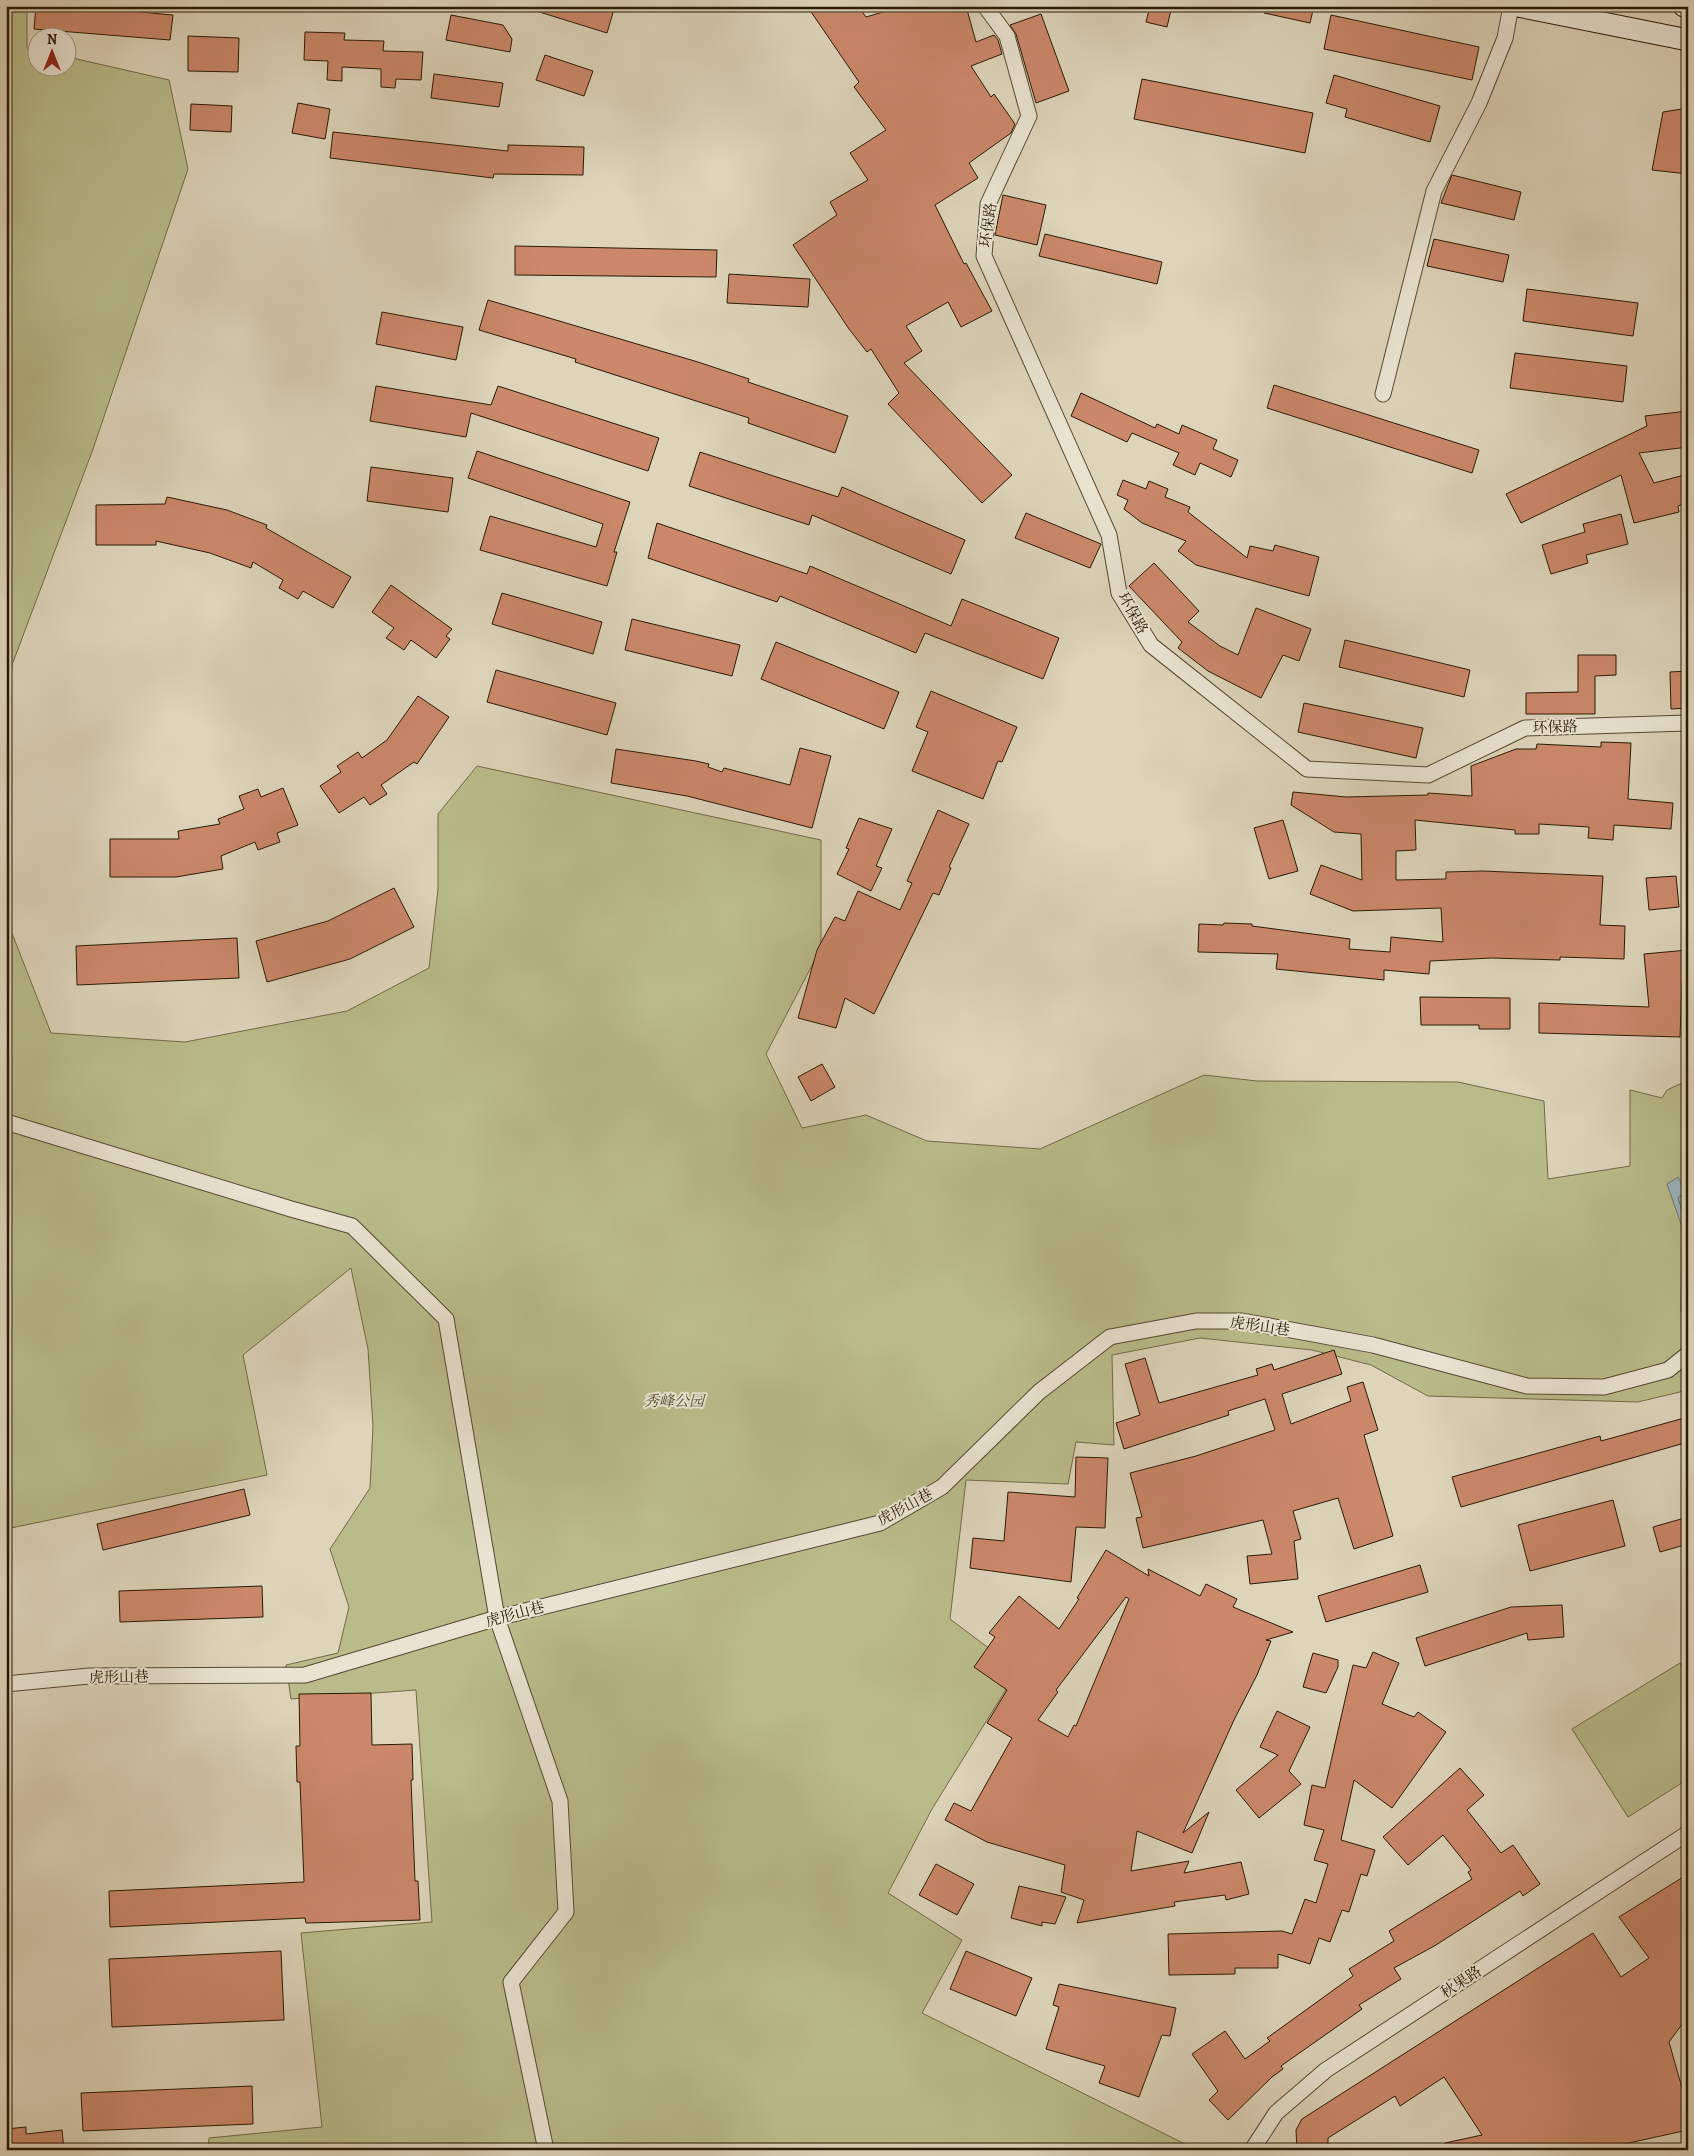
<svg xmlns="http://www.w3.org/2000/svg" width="1694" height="2156" viewBox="0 0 1694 2156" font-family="Alegreya,'Noto Serif SC',serif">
  <rect width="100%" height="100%" fill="#ddd4ba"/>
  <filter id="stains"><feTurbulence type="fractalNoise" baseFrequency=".004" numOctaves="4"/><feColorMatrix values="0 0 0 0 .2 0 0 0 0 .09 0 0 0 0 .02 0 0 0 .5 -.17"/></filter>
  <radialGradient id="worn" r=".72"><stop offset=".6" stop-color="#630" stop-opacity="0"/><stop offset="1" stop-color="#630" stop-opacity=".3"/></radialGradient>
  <path fill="#b9bb8a" stroke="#726a47" d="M 6,6 L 27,6 L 27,48 L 37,50 L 38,68 L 68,68 L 68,57 L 169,80 L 188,169 L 93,449 L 6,681 Z
    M 477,766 L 821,840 L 821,948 L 766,1054 L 802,1128 L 866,1115 L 927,1141 L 1040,1149 L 1204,1075 L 1257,1081 L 1458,1082 L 1544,1101 L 1548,1179 L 1630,1166 L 1630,1090 L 1662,1098 L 1667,1090 L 1688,1080 L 1688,1390 L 1638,1402 L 1428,1396 L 1371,1365 L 1312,1350 L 1200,1338 L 1112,1355 L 1114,1445 L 1076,1442 L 1068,1484 L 966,1480 L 950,1619 L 1018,1670 L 932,1809 L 888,1893 L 962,1940 L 922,2013 L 1197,2150 L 208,2150 L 209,2138 L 322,2127 L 301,1933 L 432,1922 L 416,1690 L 291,1699 L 286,1665 L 338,1653 L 349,1607 L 330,1549 L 370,1488 L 373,1426 L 368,1349 L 351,1268 L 243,1355 L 267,1475 L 6,1529 L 6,918 L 51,1033 L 185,1042 L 347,1011 L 429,968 L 438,889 L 438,814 Z
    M 1680,1663 L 1688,1675 L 1688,1779 L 1628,1817 L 1572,1729 Z"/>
  <path fill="#99b5bb" stroke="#6d7772" d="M 1678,1177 L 1688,1198 L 1688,1312 L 1681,1312 L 1682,1227 L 1667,1184 Z"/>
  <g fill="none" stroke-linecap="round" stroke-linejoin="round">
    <path stroke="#626860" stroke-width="1" d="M 1688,1198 L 1680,1196 L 1678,1198 L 1687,1226 L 1688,1272"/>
  </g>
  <path fill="#cb886b" stroke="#2a1a04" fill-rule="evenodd" d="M 36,6 L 73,6 L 173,15 L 170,40 L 34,29 Z
    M 534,6 L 615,6 L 607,33 L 533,10 Z
    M 807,6 L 858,6 L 866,17 L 903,6 L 966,6 L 976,42 L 994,35 L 998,40 L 1002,54 L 971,66 L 991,97 L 994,94 L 1015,124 L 1011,133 L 969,163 L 978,178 L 935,205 L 964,264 L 966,263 L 992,311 L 961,327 L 948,302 L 906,326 L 922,351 L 904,363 L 1012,475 L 982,503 L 888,404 L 899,393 L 871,349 L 867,352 L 849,329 L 793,245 L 837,215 L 830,202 L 868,180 L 850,153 L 886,130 L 854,87 L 859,82 Z
    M 1150,6 L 1172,6 L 1167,27 L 1146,22 Z
    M 1265,6 L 1314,6 L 1310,23 L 1264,13 Z
    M 1041,14 L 1069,91 L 1036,103 L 1016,34 L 1010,25 Z
    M 451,15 L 503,25 L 512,39 L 510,52 L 446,40 Z
    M 1331,15 L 1479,47 L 1472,80 L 1324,49 Z
    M 305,32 L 345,33 L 344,40 L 384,41 L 383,51 L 423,52 L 421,80 L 396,79 L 395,88 L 381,87 L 381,69 L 342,67 L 342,81 L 327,80 L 328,61 L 304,60 Z
    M 188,36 L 239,38 L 238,72 L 188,71 Z
    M 545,55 L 593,71 L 584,96 L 536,80 Z
    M 434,74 L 503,83 L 499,107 L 431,98 Z
    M 1334,75 L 1440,106 L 1430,142 L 1345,117 L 1347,109 L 1326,103 Z
    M 1142,79 L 1313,113 L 1305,153 L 1134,119 Z
    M 298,103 L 330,109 L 325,139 L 292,133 Z
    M 191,104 L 232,106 L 231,132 L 190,130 Z
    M 1688,108 L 1688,174 L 1652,170 L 1663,112 Z
    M 333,132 L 508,151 L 508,145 L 584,147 L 583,175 L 494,174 L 493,178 L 330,158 Z
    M 1452,175 L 1521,192 L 1514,220 L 1441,203 Z
    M 1003,195 L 1046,205 L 1037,245 L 995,235 Z
    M 1045,234 L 1162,262 L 1157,284 L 1039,256 Z
    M 1434,239 L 1509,255 L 1503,282 L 1427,266 Z
    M 515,246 L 717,250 L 716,277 L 515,275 Z
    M 729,274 L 810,279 L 808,307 L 727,303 Z
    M 1527,289 L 1638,303 L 1633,336 L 1523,321 Z
    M 488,300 L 698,362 L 749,379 L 748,382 L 848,416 L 835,453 L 748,423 L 749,418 L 575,362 L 576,359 L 479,330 Z
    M 382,312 L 463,327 L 456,360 L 376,344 Z
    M 1515,353 L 1627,366 L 1623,402 L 1510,388 Z
    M 1274,385 L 1479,450 L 1472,473 L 1267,408 Z
    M 376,386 L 491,405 L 498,386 L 659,438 L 648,471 L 471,413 L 466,437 L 370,421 Z
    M 1081,393 L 1155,428 L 1157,424 L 1179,434 L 1182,425 L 1217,440 L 1213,449 L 1238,460 L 1231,477 L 1200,463 L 1195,475 L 1173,465 L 1179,453 L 1132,433 L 1127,442 L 1071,416 Z
    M 1688,411 L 1688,447 L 1639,453 L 1654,483 L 1688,474 L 1688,503 L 1678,506 L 1679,512 L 1634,523 L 1621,475 L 1521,523 L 1506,494 L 1647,426 L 1645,416 Z
    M 477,451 L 630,502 L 614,552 L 617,552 L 607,586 L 480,550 L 490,516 L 596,547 L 603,524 L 468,478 Z
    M 700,452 L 838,497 L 842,487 L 965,540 L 951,574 L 812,515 L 809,525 L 689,486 Z
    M 371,467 L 453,478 L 448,512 L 367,501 Z
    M 1123,480 L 1146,489 L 1149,481 L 1168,489 L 1165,497 L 1190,507 L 1188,512 L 1247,558 L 1250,546 L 1273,551 L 1275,545 L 1319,557 L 1309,596 L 1196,565 L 1178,551 L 1186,541 L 1142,523 L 1124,509 L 1128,500 L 1117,495 Z
    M 167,497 L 227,510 L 267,525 L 266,528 L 351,577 L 333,608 L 303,591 L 298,599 L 279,588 L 283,580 L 253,562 L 251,568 L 210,553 L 156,541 L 156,545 L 96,545 L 96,505 L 165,504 Z
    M 1026,513 L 1101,544 L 1090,568 L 1015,538 Z
    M 1621,514 L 1628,544 L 1586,555 L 1588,563 L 1551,574 L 1542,545 L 1585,532 L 1583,524 Z
    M 657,523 L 807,574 L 810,566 L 951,626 L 962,599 L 1059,638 L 1043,679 L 925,633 L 916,653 L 780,596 L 777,602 L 648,558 Z
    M 1154,563 L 1199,611 L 1188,622 L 1220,646 L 1238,655 L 1256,608 L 1311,629 L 1299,661 L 1283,655 L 1261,698 L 1208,671 L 1178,648 L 1182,642 L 1129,586 Z
    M 391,585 L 452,629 L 446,636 L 450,639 L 436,658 L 411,640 L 404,650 L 386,638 L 394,628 L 372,612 Z
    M 502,593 L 602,622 L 593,654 L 492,624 Z
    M 632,619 L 740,645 L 732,676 L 625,650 Z
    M 1345,640 L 1470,670 L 1464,697 L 1339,667 Z
    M 776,642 L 899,692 L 884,729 L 761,679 Z
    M 1578,655 L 1616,655 L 1616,675 L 1595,676 L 1595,714 L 1526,714 L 1526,693 L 1578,692 Z
    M 496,670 L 616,703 L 607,735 L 487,702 Z
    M 1688,671 L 1688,708 L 1671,709 L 1670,672 Z
    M 931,691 L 1017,727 L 1002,762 L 998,761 L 983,799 L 912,771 L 928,732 L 916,727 Z
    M 418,696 L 449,717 L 417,764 L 414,762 L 381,785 L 387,794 L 370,805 L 364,797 L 339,813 L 320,786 L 341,772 L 337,766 L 358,752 L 362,758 L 387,740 Z
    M 1304,703 L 1423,728 L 1416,758 L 1298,732 Z
    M 1601,742 L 1631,743 L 1628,799 L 1673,803 L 1671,829 L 1614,825 L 1613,840 L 1588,838 L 1589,827 L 1539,824 L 1539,834 L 1515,834 L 1515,830 L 1415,820 L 1416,850 L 1396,851 L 1396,880 L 1446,879 L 1446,872 L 1483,871 L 1603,876 L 1600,925 L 1625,926 L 1624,959 L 1560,957 L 1560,960 L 1492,958 L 1430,961 L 1429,974 L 1384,970 L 1384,980 L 1276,969 L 1278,954 L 1198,952 L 1199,924 L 1223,925 L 1224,923 L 1252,924 L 1252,926 L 1350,939 L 1349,949 L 1390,952 L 1391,937 L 1443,942 L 1441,908 L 1353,911 L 1310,894 L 1321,865 L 1362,880 L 1361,834 L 1334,832 L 1291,805 L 1293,792 L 1346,797 L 1428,795 L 1428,793 L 1472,796 L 1471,766 L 1516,749 L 1536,749 L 1537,744 L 1601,747 Z
    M 800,748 L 831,756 L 812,828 L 687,796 L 611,783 L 616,749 L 696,761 L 709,764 L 708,767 L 722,772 L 724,768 L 790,785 Z
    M 283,788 L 298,825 L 277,833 L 280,842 L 258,850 L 255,842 L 221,856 L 223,869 L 176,877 L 110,877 L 110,839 L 179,839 L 178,831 L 220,824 L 218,819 L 244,809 L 239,796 L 258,789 L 261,797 Z
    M 938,810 L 969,824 L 949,867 L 951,868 L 939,895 L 933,893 L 874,1014 L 845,998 L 836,1028 L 798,1018 L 817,950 L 835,917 L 845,921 L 858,891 L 900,910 L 912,883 L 907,881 Z
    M 859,818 L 892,829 L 876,866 L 882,868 L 871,891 L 837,874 L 849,849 L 846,848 Z
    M 1283,820 L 1298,871 L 1269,879 L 1254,828 Z
    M 1676,876 L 1679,907 L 1649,910 L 1646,878 Z
    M 394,888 L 414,927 L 350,959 L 267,982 L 256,941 L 328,921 Z
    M 237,938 L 239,978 L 77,985 L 76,946 Z
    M 1688,950 L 1688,981 L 1682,981 L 1680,1037 L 1539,1033 L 1539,1003 L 1649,1007 L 1644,954 Z
    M 1420,997 L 1510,998 L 1510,1029 L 1479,1029 L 1479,1025 L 1421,1025 Z
    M 822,1064 L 835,1087 L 811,1101 L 798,1077 Z
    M 1334,1350 L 1342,1374 L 1282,1394 L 1291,1424 L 1351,1401 L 1347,1387 L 1363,1382 L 1378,1430 L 1364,1435 L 1393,1536 L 1354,1549 L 1338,1498 L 1293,1511 L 1301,1539 L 1294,1541 L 1298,1579 L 1250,1584 L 1247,1556 L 1272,1554 L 1263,1520 L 1143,1548 L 1136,1518 L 1142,1517 L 1130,1473 L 1196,1456 L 1275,1430 L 1265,1399 L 1228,1411 L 1229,1415 L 1124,1449 L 1116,1423 L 1140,1415 L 1125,1364 L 1145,1358 L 1159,1403 L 1258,1375 L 1256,1369 L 1272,1364 L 1274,1370 Z
    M 1688,1417 L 1688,1442 L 1461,1507 L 1452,1477 L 1600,1436 L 1601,1441 Z
    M 1076,1457 L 1108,1458 L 1105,1528 L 1076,1527 L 1071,1582 L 970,1568 L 973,1538 L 1004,1541 L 1008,1492 L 1075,1497 Z
    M 244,1489 L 250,1515 L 103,1550 L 97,1524 Z
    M 1613,1500 L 1625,1546 L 1530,1571 L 1518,1525 Z
    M 1688,1517 L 1688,1544 L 1660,1552 L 1653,1527 Z
    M 1106,1550 L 1149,1576 L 1148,1569 L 1200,1596 L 1206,1584 L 1237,1599 L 1233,1607 L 1293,1632 L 1266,1640 L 1271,1641 L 1257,1675 L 1234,1720 L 1183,1833 L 1209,1812 L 1192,1853 L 1137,1831 L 1131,1871 L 1189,1861 L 1184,1873 L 1241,1862 L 1249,1894 L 1226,1900 L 1225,1895 L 1174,1902 L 1175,1906 L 1077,1923 L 1084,1900 L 1061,1892 L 1065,1865 L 987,1842 L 945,1820 L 954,1803 L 971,1811 L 1012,1738 L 987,1723 L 1007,1690 L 974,1667 L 995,1637 L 989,1633 L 1019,1596 L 1059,1629 L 1079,1599 L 1077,1598 ZM 1126,1597 L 1129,1599 L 1076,1726 L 1074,1725 L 1068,1737 L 1038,1720 L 1058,1692 L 1056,1690 Z
    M 1420,1565 L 1428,1592 L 1326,1622 L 1318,1596 Z
    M 262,1586 L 263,1617 L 120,1622 L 119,1591 Z
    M 1562,1605 L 1564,1637 L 1528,1640 L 1527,1633 L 1425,1666 L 1416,1638 L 1511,1607 Z
    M 1373,1652 L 1399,1663 L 1382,1704 L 1414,1717 L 1418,1712 L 1446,1732 L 1392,1808 L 1354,1780 L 1341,1840 L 1375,1850 L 1367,1876 L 1361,1874 L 1349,1912 L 1342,1910 L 1330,1942 L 1319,1938 L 1310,1964 L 1278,1954 L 1278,1968 L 1235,1968 L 1235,1974 L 1169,1975 L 1168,1934 L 1282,1931 L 1292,1934 L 1305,1899 L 1316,1903 L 1328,1864 L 1314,1860 L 1324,1830 L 1304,1825 L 1312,1785 L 1325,1788 L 1353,1665 L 1366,1668 Z
    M 1313,1653 L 1338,1660 L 1338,1667 L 1326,1693 L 1303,1687 Z
    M 371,1693 L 372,1745 L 412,1744 L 413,1780 L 411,1780 L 415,1881 L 418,1881 L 420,1920 L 306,1923 L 305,1918 L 110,1927 L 109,1891 L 304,1882 L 300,1782 L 297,1782 L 296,1746 L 300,1746 L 299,1694 Z
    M 1277,1711 L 1310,1727 L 1289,1771 L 1301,1784 L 1259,1818 L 1236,1790 L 1278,1755 L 1260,1747 Z
    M 1460,1768 L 1484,1795 L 1467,1810 L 1501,1853 L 1513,1845 L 1540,1884 L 1523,1896 L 1520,1891 L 1436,1945 L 1394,1968 L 1401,1979 L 1359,2005 L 1362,2009 L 1281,2066 L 1283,2069 L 1272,2077 L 1228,2120 L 1209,2100 L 1218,2091 L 1192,2054 L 1225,2031 L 1245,2059 L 1270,2041 L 1267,2038 L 1353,1976 L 1349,1969 L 1394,1941 L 1389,1931 L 1472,1879 L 1468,1872 L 1471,1870 L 1443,1835 L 1408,1865 L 1383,1837 Z
    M 936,1864 L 974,1884 L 957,1915 L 919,1895 Z
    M 1688,1874 L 1688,2016 L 1669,2042 L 1684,2095 L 1688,2094 L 1688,2130 L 1597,2150 L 1445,2150 L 1445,2143 L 1482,2135 L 1444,2077 L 1400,2106 L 1395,2096 L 1328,2138 L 1328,2150 L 1297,2150 L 1296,2130 L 1302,2119 L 1593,1933 L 1621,1977 L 1649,1958 L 1619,1917 Z
    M 1019,1886 L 1066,1897 L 1055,1924 L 1042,1922 L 1042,1926 L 1011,1918 Z
    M 281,1951 L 284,2020 L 112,2027 L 109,1959 Z
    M 966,1951 L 1032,1978 L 1016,2016 L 950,1989 Z
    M 1059,1984 L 1176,2008 L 1170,2036 L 1162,2035 L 1139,2097 L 1099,2083 L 1105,2066 L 1046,2049 L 1059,2007 L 1053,2005 Z
    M 252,2086 L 253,2124 L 83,2131 L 81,2093 Z
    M 26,2127 L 26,2134 L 62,2130 L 64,2150 L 6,2150 L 6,2129 Z"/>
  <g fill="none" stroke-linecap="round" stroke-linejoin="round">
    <g stroke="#574832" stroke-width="17">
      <path id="street" d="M 985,6 L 1007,36 L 1029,116 L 988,204 L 984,256 L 1109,535 L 1119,593 L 1151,645 L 1307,769 L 1428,775 L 1525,728 L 1688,723
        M 1383,394 L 1434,191 L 1479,103 L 1505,38 L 1511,6
        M 6,1122 L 291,1209 L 352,1226 L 446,1319 L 497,1618 L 560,1801 L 566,1912 L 511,1982 L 546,2150
        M 6,1684 L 89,1676 L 305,1675 L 497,1618 L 880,1523 L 942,1487 L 1039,1392 L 1110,1337 L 1196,1321 L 1242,1321 L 1373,1345 L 1527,1386 L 1604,1387 L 1668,1370 L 1688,1354
        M 1252,2150 L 1276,2113 L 1326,2070 L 1688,1833"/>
    </g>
    <g stroke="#2a1a04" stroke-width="23">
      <path id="secondary" d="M 1518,6 L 1688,40
        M 1684,6 L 1688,7"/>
    </g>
    <use href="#street" stroke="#e9e3d2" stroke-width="15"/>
    <use href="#secondary" stroke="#e9e3d2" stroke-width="21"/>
  </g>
  <g text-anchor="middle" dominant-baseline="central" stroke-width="4" stroke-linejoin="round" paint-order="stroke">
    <g font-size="15" fill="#2a1a04" stroke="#e9e3d2">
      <text transform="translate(988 225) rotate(-82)">环保路</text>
      <text transform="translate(1133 613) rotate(61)">环保路</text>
      <text transform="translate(1555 727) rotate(-2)">环保路</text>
      <text transform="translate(1260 1326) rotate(8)">虎形山巷</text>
      <text transform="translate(905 1507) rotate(-28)">虎形山巷</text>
      <text transform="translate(515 1614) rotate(-15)">虎形山巷</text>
      <text transform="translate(119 1677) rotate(-1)">虎形山巷</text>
      <text transform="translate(1461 1982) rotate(-33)">秋果路</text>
    </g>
    <g font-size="15" font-style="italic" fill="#554a2c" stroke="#e9e3d2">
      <text x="674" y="1401">秀峰公园</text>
    </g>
  </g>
  <rect width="1694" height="2156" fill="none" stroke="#ddd4ba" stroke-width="25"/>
  <rect x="8" y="8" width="1679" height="2141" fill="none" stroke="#2a1a04" stroke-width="2.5"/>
  <rect x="12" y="12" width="1669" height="2131" fill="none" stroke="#2a1a04"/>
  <g transform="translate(52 52)"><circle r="24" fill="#e9e3d2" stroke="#9d9380"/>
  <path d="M0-4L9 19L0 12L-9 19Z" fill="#8f2418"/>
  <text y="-8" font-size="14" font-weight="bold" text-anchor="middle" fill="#2a1a04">N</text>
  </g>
  <rect width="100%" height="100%" filter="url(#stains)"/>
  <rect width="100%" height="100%" fill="url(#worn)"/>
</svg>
